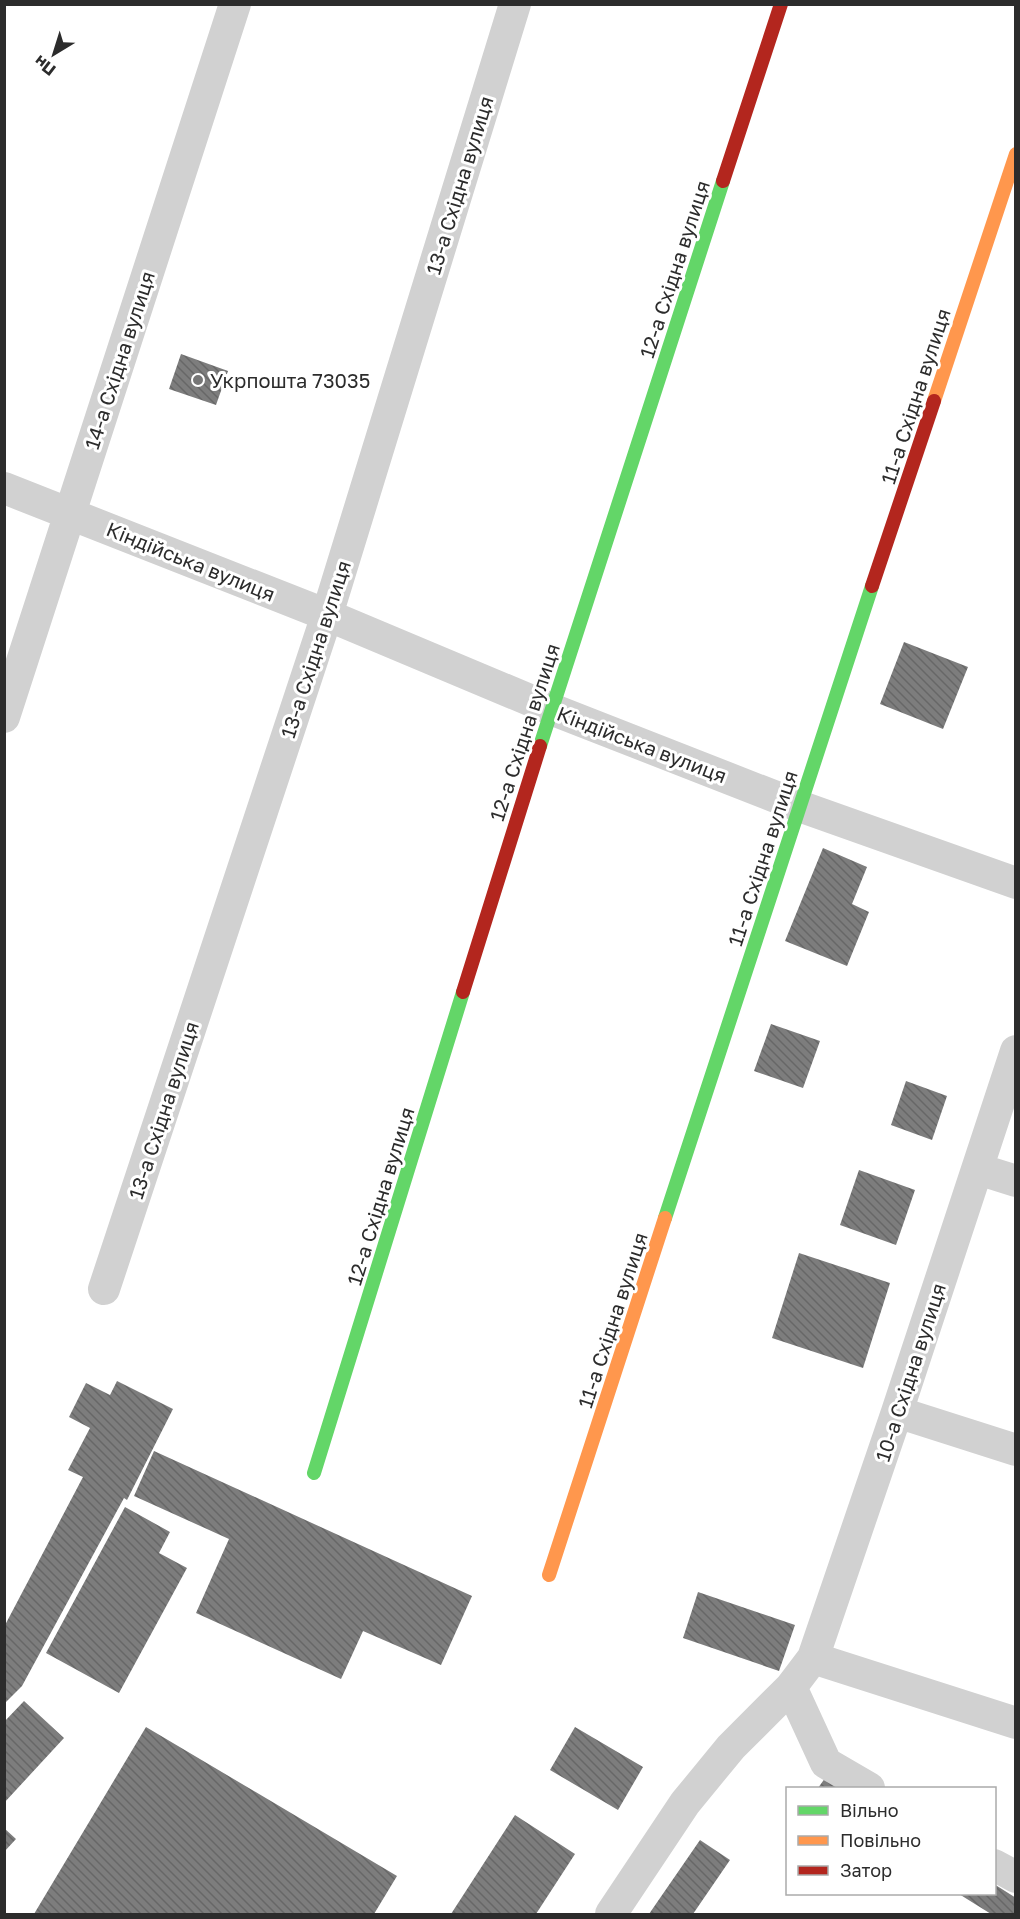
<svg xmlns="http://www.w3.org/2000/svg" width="1020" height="1919" viewBox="0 0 1020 1919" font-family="'Golos Text',sans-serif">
  <defs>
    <pattern id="building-back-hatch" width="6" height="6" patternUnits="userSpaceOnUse" patternTransform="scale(1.5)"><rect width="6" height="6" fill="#7d7d7d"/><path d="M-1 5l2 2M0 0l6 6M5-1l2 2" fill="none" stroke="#676767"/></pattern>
  </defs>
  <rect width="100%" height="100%" fill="#fff"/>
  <path fill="url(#building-back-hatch)" d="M 181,354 L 228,371 L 216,405 L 169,389 Z
    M 904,642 L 968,667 L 943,729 L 880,704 Z
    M 823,848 L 867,867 L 852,904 L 869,912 L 847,966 L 785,941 Z
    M 771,1024 L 820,1041 L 803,1088 L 754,1071 Z
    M 906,1081 L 947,1096 L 932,1140 L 891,1125 Z
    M 859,1170 L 915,1190 L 896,1245 L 840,1225 Z
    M 799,1253 L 890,1283 L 863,1368 L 772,1338 Z
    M 117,1381 L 173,1409 L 127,1500 L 124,1498 L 22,1686 L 4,1704 L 4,1627 L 83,1477 L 68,1470 L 90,1428 L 69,1417 L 86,1383 L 110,1395 Z
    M 154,1451 L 472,1596 L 441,1665 L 363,1631 L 341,1679 L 196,1613 L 229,1539 L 134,1496 Z
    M 125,1507 L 170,1532 L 159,1553 L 187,1568 L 119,1693 L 46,1653 Z
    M 698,1592 L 795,1625 L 779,1671 L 683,1638 Z
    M 24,1701 L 64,1738 L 4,1803 L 4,1722 Z
    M 146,1727 L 397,1876 L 374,1914 L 34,1914 Z
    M 575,1727 L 643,1767 L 618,1810 L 550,1770 Z
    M 828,1774 L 850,1788 L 818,1788 Z
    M 515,1815 L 575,1854 L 536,1914 L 451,1914 Z
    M 4,1828 L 16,1839 L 4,1852 Z
    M 700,1840 L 730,1860 L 693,1914 L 649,1914 Z
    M 994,1884 L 1016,1898 L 1016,1914 L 991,1914 L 959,1894 L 994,1894 Z"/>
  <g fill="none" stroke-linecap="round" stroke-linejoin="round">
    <path stroke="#d1d1d1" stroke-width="32" d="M 4,488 L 327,615 L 551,709 L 799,806 L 1016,883
      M 4,717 L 235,4
      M 978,1169 L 1016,1181
      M 104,1289 L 327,615 L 515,4
      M 897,1412 L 1016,1450
      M 813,1658 L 1016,1723
      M 791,1687 L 826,1763 L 869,1788
      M 994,1865 L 1016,1877
      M 611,1914 L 685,1803 L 731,1747 L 791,1687 L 813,1658 L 897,1412 L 1016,1051"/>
    <path stroke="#63d668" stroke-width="14" d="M 540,746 L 723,181
      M 665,1218 L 872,586
      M 314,1473 L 463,992"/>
    <path stroke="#ff974d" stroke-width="14" d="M 934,401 L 1016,154
      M 549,1575 L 665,1218"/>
    <path stroke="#b3261e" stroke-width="14" d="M 723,181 L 781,4
      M 872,586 L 934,401
      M 463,992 L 540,746"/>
  </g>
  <circle fill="#767676" stroke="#fff" stroke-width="2" cx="198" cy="380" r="6"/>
  <g text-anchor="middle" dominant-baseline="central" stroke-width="6" stroke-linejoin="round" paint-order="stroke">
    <g font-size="20" fill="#2c2c2c" stroke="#fff">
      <text transform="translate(459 185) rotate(-73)">13-а Східна вулиця</text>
      <text transform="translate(674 269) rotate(-72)">12-а Східна вулиця</text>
      <text transform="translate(119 360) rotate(-72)">14-а Східна вулиця</text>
      <text transform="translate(915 396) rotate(-72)">11-а Східна вулиця</text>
      <text transform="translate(191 561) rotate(22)">Кіндійська вулиця</text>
      <text transform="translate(315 649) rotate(-72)">13-а Східна вулиця</text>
      <text transform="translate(524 732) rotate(-72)">12-а Східна вулиця</text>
      <text transform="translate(642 744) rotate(21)">Кіндійська вулиця</text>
      <text transform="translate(762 858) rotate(-72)">11-а Східна вулиця</text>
      <text transform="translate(163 1110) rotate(-72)">13-а Східна вулиця</text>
      <text transform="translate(380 1196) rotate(-73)">12-а Східна вулиця</text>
      <text transform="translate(612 1320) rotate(-72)">11-а Східна вулиця</text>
      <text transform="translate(910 1372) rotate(-72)">10-а Східна вулиця</text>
    </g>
    <g font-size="20" fill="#2c2c2c" stroke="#fff" text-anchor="start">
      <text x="210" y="380">Укрпошта 73035</text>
    </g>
  </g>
  <rect width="1020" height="1919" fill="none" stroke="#2c2c2c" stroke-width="12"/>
  <rect x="786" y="1787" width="210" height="108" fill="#ffffff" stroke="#ababab" stroke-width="1.5"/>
  <rect x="798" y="1806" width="30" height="9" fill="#63d668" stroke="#ababab" stroke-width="1.5"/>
  <text x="840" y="1817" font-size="18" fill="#2c2c2c">Вільно</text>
  <rect x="798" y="1836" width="30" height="9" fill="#ff974d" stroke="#ababab" stroke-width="1.5"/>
  <text x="840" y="1847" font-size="18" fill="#2c2c2c">Повільно</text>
  <rect x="798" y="1866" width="30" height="9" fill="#b3261e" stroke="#ababab" stroke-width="1.5"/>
  <text x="840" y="1877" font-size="18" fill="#2c2c2c">Затор</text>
  <g transform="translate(54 54) rotate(218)" stroke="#ffffff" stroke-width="4.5" paint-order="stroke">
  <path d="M0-4.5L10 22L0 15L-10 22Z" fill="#2c2c2c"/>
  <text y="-9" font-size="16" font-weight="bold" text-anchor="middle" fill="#2c2c2c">Пн</text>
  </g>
</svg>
